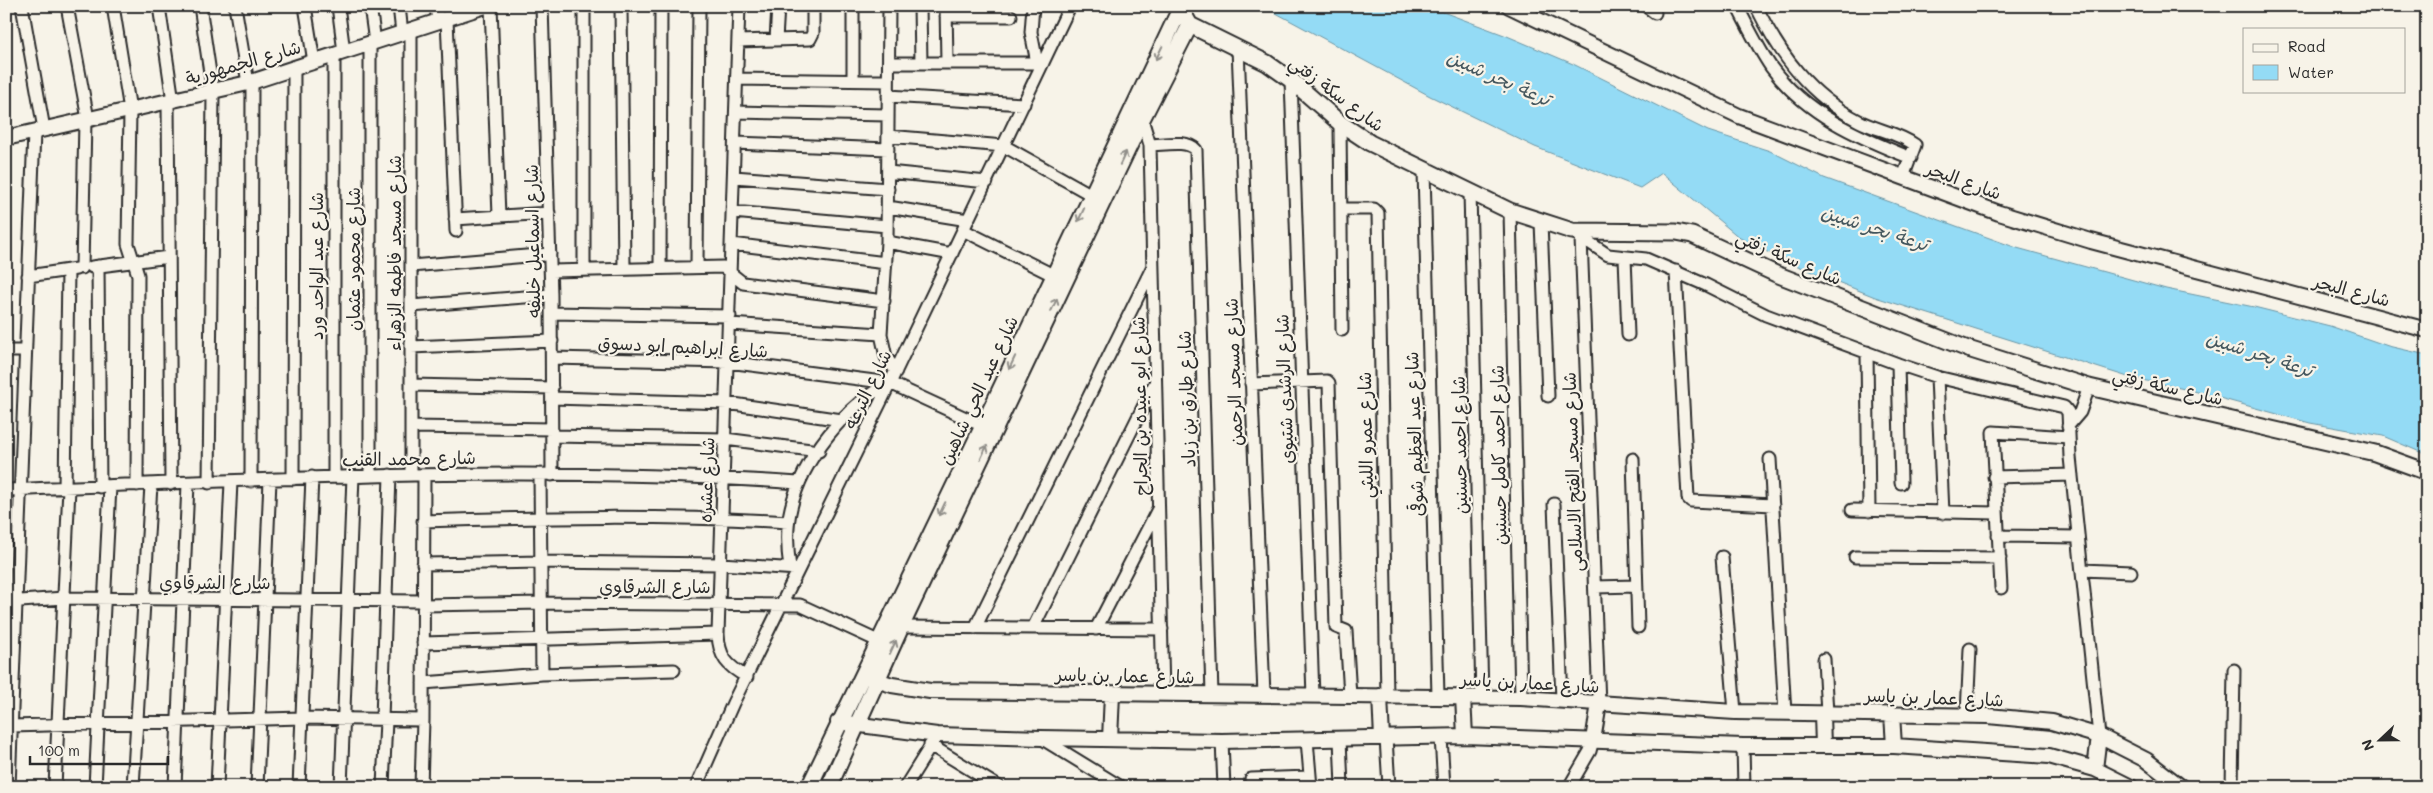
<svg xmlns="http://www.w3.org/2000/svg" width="2433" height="793" viewBox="0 0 2433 793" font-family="Mali,'Playpen Sans Arabic',sans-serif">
  <rect width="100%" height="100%" fill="#f7f3e8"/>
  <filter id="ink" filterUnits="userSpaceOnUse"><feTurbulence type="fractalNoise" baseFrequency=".02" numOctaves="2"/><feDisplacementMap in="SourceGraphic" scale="10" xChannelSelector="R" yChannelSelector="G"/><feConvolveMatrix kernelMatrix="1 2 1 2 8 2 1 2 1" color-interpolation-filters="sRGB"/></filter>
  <g filter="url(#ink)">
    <path fill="#94dbf5" stroke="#6a95a4" d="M 1263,6 L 1427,6 L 1507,36 L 1573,64 L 1708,131 L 1770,151 L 1824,178 L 2017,248 L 2166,289 L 2254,307 L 2330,326 L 2388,346 L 2427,355 L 2427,455 L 2383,436 L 2310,423 L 2194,391 L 2128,377 L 1875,297 L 1783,260 L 1740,238 L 1662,173 L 1640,188 L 1535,147 L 1430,96 Z"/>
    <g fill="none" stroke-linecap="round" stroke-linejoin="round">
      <g stroke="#2b2b2b" stroke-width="15">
        <path id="minor" d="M 22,6 L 44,129
          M 67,6 L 88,119
          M 113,6 L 130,110 L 128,244 L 138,275 L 137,485
          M 159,6 L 173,101
          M 200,6 L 213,93 L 209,483
          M 235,6 L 248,83
          M 305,6 L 314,62
          M 338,6 L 344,52
          M 370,6 L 375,42
          M 399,6 L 402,33
          M 436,6 L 438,22
          M 491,6 L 499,216
          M 542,6 L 551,295 L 552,475
          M 621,6 L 624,268
          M 739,6 L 718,634 C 719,657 727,666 747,677
          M 889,6 L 887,242 L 881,334 L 886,357 L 896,371
          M 920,6 L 921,63
          M 946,6 L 947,63
          M 1033,6 L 1031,32 L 1037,63
          M 1646,6 L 1655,13
          M 1737,6 C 1748,27 1758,48 1771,67 C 1805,114 1858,137 1911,158
          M 1756,6 C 1780,55 1809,95 1859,121 C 1876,130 1899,133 1915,145 L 1903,177
          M 946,16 L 1011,16
          M 447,19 L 456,231
          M 411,30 L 411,475
          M 776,40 L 778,6
          M 738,41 L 810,39 L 813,33 L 813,6
          M 1238,48 L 1264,695
          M 334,55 L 334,476
          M 889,63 L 1043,63
          M 737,79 L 888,81
          M 853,80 L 853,6
          M 1291,80 L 1313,696
          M 888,96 L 1024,104
          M 168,102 L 171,484
          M 736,112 L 888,115
          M 1142,119 L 1150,145 L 1163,694
          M 1340,123 L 1342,330
          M 888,136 L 1004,146 L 1090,194
          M 735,143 L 888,149
          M 1150,145 C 1163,145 1187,139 1196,150 L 1212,695
          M 1424,171 L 1438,696
          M 888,172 L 987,182
          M 734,177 L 888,189
          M 1470,192 L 1482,697
          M 888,207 L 968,220
          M 1341,209 L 1374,209 L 1378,213 L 1387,696
          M 1510,211 L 1521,698
          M 733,212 L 887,226
          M 455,219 L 549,213
          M 1541,222 L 1548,396
          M 963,230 L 1053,275
          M 1572,231 L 1608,255 L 1646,259 L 1706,285 L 1766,315 L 1898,364 L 1937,377 L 2064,407 L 2068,412 L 2070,457 L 2099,736
          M 1581,238 L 1599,704
          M 887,242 L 952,254
          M 732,244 L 886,263
          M 1625,257 L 1628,335
          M 98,266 L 100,487
          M 411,266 L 550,254
          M 697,266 L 699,6
          M 92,267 L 169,257
          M 660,267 L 661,6
          M 82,268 L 85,120
          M 584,270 L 584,6
          M 551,271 L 723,267 L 743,283 L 884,301
          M 1676,271 L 1688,498 L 1691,501 L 1773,505
          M 28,276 L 76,269
          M 411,306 L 551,295
          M 551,313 L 730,316
          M 730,324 L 881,334
          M 411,347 L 552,341
          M 6,351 L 25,351
          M 1867,352 L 1869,511
          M 552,358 L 728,362 L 890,383 L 983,426
          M 1898,364 L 1901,483
          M 1937,377 L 1943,513
          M 1251,384 L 1327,381 L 1329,383 L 1336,627 L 1346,631 L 1350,696
          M 411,385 L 552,388
          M 552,398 L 727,403 L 842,420
          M 2068,426 L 2080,412 L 2089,387
          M 411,427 L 552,429
          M 552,436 L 725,439 L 819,451
          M 1633,459 L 1638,627
          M 1770,459 L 1785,713
          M 540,475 L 542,674
          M 370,476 L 370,43
          M 1994,477 L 2072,475
          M 293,479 L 294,68
          M 251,481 L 252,82
          M 65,488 L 68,270
          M 6,490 C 270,479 535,464 798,483
          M 1554,504 L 1562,700
          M 1852,510 L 1996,513
          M 423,521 C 545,517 667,515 788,522
          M 1998,536 L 2078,537
          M 1722,557 L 1735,712
          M 1855,557 L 2000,558
          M 423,564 L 541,562 L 721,564 L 798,569
          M 790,568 C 787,548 786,528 791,508 C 802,460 846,404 890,383
          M 2082,570 L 2131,572
          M 1595,587 L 1636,586
          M 2001,588 L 1993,432 L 2069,437
          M 6,602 L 64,598 L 423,601
          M 423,605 L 541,603 L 800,605 L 878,641
          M 901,627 L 1162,629
          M 975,628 L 1152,268
          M 1033,628 L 1155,383
          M 1096,629 L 1158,509
          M 423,643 L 718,634
          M 1824,659 L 1827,714
          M 423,683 L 542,674 L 674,670
          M 1967,714 L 1970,649
          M 382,719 L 390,475
          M 12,726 L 302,718 L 423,720
          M 1441,737 L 1444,787
          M 1041,738 L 1121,787
          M 1386,738 L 1389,787
          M 1340,739 L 1342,787
          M 1307,740 L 1311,787
          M 1222,741 L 1224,787
          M 930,745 L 999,787
          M 1743,746 L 1744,787
          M 1251,779 L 1310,777
          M 9,787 L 34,132
          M 55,787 L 69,488
          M 95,787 L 110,486
          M 133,787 L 151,485
          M 175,787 L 188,484
          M 217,787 L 231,482
          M 257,787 L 270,480
          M 299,787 L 312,477
          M 341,787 L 353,476
          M 383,787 L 386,720
          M 421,787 L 423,720 L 424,475
          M 696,787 L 733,703 L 890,383 L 1070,6
          M 905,787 L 935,739
          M 1569,787 L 1590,751 L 1593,740
          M 2232,787 L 2234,670"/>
      </g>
      <g stroke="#2b2b2b" stroke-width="18">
        <path id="tertiary" d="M 1509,6 L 1739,116 L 1999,213 L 2091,241 L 2427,330
          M 6,138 L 248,83 L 485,6
          M 867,677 L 892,685 L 930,691 L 1521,698 L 1735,712 L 1988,716 L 2052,722 L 2099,736 L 2146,760 L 2181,787
          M 1380,696 L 1382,738
          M 1463,697 L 1465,736
          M 1822,714 L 1823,746
          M 1892,714 L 1894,746
          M 838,722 L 937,735 L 1041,738 L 1222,741 L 1465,736 L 1743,746 L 1894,746 L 2049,756 L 2095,769 L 2131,787
          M 1110,739 L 1112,694
          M 1593,740 L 1599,704
          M 2095,769 L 2099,736"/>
      </g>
      <g stroke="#2b2b2b" stroke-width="19">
        <path id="secondary" d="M 1179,6 L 1190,25 L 1267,63 L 1291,80 L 1340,123 L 1370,143 L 1510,211 L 1572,231 L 1676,232 L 1692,235 L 1776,274 L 1968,349 L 2089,387 L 2375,453 L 2427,472
          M 809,787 L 983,426 L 1180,9
          M 829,787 L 901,627 L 1142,119 L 1190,25"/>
      </g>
      <use href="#minor" stroke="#f7f3e8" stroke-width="11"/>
      <use href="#tertiary" stroke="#f7f3e8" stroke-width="14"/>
      <use href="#secondary" stroke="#f7f3e8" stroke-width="15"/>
    </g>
    <defs><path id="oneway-shaft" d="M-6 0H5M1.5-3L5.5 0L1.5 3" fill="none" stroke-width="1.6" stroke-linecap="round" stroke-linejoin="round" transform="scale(1.25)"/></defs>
    <g stroke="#918f8a">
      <use href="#oneway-shaft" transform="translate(1159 53) rotate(116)"/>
      <use href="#oneway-shaft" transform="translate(1123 158) rotate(-65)"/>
      <use href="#oneway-shaft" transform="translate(1081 215) rotate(115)"/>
      <use href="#oneway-shaft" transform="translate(1054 305) rotate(-65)"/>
      <use href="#oneway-shaft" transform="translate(1012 363) rotate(115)"/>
      <use href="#oneway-shaft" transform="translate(984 452) rotate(-65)"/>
      <use href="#oneway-shaft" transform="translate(942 509) rotate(116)"/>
      <use href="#oneway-shaft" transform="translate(893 647) rotate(-65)"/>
    </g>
  </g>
  <g text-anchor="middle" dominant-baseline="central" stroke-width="4.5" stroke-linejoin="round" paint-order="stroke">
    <g font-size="18" fill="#2b2b2b" stroke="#f7f3e8">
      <text transform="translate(243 62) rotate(-16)">شارع الجمهورية</text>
      <text transform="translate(1337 93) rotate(37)">شارع سكة زفتي</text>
      <text transform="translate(1964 180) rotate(20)">شارع البحر</text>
      <text transform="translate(532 241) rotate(-91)">شارع اسماعيل خليفه</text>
      <text transform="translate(394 253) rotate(-90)">شارع مسجد فاطمه الزهراء</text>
      <text transform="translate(1789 257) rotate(23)">شارع سكة زفتي</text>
      <text transform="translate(353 259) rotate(-90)">شارع محمود عثمان</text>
      <text transform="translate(316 266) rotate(-90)">شارع عبد الواحد ورد</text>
      <text transform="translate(2352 290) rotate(15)">شارع البحر</text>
      <text transform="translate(683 346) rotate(3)">شارع ابراهيم ابو دسوق</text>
      <text transform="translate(1233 372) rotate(-92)">شارع مسجد الرحمن</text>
      <text transform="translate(2168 386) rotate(13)">شارع سكة زفتي</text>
      <text transform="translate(867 389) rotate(-64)">شارع الترعه</text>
      <text transform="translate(1284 389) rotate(-92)">شارع الرشدى شتيوى</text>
      <text transform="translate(978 390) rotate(-65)">شارع عبد الحي شاهين</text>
      <text transform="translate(1186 399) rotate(-92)">شارع طارق بن زياد</text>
      <text transform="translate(1139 406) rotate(-91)">شارع ابو عبيده بن الجراح</text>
      <text transform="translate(1414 434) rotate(-92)">شارع عبد العظيم شوقى</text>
      <text transform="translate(1365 435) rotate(-91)">شارع عمرو الليثي</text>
      <text transform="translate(1459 445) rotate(-91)">شارع احمد حسنين</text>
      <text transform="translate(1498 455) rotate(-91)">شارع احمد كامل حسنين</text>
      <text transform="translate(409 458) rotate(-1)">شارع محمد القنب</text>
      <text transform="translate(1572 472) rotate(-92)">شارع مسجد الفتح الاسلامى</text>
      <text transform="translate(706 480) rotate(-88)">شارع عشره</text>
      <text x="215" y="582">شارع الشرقاوي</text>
      <text x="655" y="586">شارع الشرقاوي</text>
      <text transform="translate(1125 675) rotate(1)">شارع عمار بن ياسر</text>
      <text transform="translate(1530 682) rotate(3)">شارع عمار بن ياسر</text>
      <text transform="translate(1934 697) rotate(2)">شارع عمار بن ياسر</text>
    </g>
    <g font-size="19" font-style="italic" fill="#45575e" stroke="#f7f3e8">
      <text transform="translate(1499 77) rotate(24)">ترعة بحر شبين</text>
      <text transform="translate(1875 227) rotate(18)">ترعة بحر شبين</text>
      <text transform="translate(2260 353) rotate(18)">ترعة بحر شبين</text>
    </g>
  </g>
  <rect width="2433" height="793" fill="none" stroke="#f7f3e8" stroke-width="25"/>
  <rect x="12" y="12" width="2408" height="768" fill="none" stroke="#2b2b2b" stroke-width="2" filter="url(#ink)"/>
  <rect x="2243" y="28" width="162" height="65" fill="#f7f3e8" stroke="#a5a39c"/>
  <rect x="2253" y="44" width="25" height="8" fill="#f7f3e8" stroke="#a5a39c"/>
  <text x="2288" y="52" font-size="15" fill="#2b2b2b">Road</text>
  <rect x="2253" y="65" width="25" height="15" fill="#94dbf5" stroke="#a5a39c"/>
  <text x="2288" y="78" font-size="15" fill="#2b2b2b">Water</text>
  <g transform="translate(2380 740) rotate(248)" stroke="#f7f3e8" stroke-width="4" paint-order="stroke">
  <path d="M0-4L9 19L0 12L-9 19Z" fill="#2b2b2b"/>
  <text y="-8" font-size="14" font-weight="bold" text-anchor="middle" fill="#2b2b2b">N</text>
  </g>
  <path d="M30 756v8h138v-8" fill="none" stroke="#2b2b2b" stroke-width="2.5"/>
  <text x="38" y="756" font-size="15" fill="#2b2b2b" stroke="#f7f3e8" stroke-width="4" paint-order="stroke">100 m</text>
</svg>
